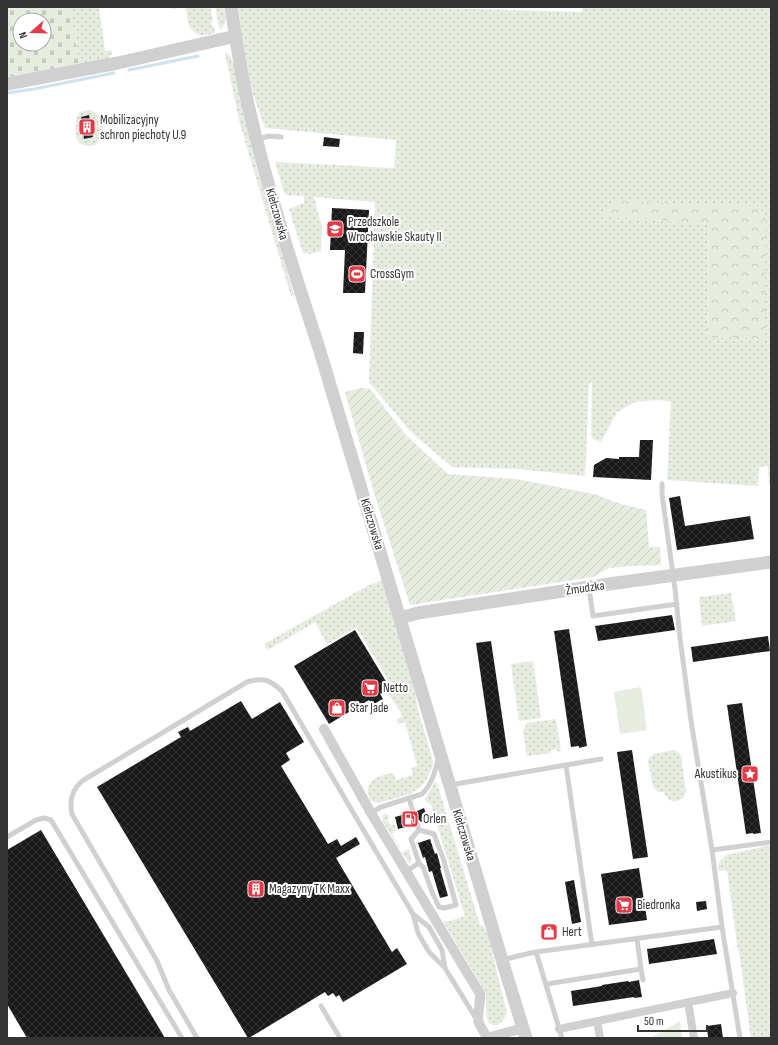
<svg xmlns="http://www.w3.org/2000/svg" width="778" height="1045" viewBox="0 0 778 1045" font-family="'Sofia Sans Condensed',sans-serif">
  <defs>
    <pattern id="grass-dots" width="8" height="8" patternUnits="userSpaceOnUse"><rect width="8" height="8" fill="#e6ecdf"/><path d="M2 2h.1M6 6h.1" fill="none" stroke="#c6cbc0" stroke-width="1.8" stroke-linecap="round"/></pattern>
    <pattern id="forest-crowns" width="20" height="18" patternUnits="userSpaceOnUse"><rect width="20" height="18" fill="#e6ecdf"/><path d="M2 6a3 3 0 1 1 6 0M12 15a3 3 0 1 1 6 0" fill="none" stroke="#c6cbc0"/></pattern>
    <pattern id="cemetery-stones" width="16" height="16" patternUnits="userSpaceOnUse"><rect width="16" height="16" fill="#e6ecdf"/><path d="M2 7V4a2 2 0 0 1 4 0v3zM10 15v-3a2 2 0 0 1 4 0v3z" fill="#c6cbc0"/></pattern>
    <pattern id="garden-furrows" width="10" height="10" patternUnits="userSpaceOnUse"><rect width="10" height="10" fill="#e6ecdf"/><path d="M-1 1l2-2M0 10L10 0M9 11l2-2" fill="none" stroke="#c6cbc0"/></pattern>
    <pattern id="building-cross-hatch" width="8" height="8" patternUnits="userSpaceOnUse"><rect width="8" height="8" fill="#1a1a1a"/><path d="M0 0l8 8M0 8l8-8" fill="none" stroke="#333"/></pattern>
  </defs>
  <rect width="100%" height="100%" fill="#fff"/>
  <path fill="url(#grass-dots)" fill-rule="evenodd" d="M 70,7 L 99,7 L 105,51 L 112,50 L 112,54 L 108,59 L 79,65 Z
    M 172,7 L 210,7 L 213,20 L 211,23 L 212,25 L 214,27 L 215,33 C 206,36 195,37 190,27 C 187,21 187,13 186,7 L 172,9 Z
    M 215,7 L 224,7 C 226,18 228,22 220,30 L 219,27 Z
    M 238,7 L 400,7 L 582,12 L 583,7 L 771,7 L 771,485 L 769,485 L 768,466 L 759,467 L 758,486 L 667,480 L 671,402 L 659,400 L 635,402 L 617,412 L 601,442 L 593,439 L 591,434 L 592,382 L 589,384 C 587,415 587,446 585,476 L 519,469 L 452,467 L 411,432 L 369,382 L 375,202 L 314,197 L 322,227 L 321,251 L 310,254 L 303,253 L 289,209 L 304,203 L 304,196 L 285,195 L 275,162 L 394,168 L 396,140 L 265,128 L 249,83 ZM 598,216 L 766,220 L 734,337 L 707,338 L 709,224 Z
    M 225,52 C 230,54 232,60 234,65 L 248,122 L 253,154 L 259,177 L 294,295 L 291,296 L 240,124 L 226,58 Z
    M 90,110 C 108,117 104,133 95,145 L 87,146 L 80,144 L 76,138 L 75,128 L 77,117 L 80,112 Z
    M 383,580 L 412,677 L 418,710 L 433,761 C 433,766 431,771 428,776 C 419,793 411,794 393,799 C 385,801 379,804 371,801 C 369,797 367,794 368,789 C 370,777 383,775 393,773 L 396,780 L 413,775 L 411,768 L 417,766 L 405,722 L 398,724 L 396,720 L 403,716 L 388,693 L 394,689 L 356,627 L 327,644 L 315,622 L 268,650 L 264,644 L 369,585 Z
    M 731,593 L 736,621 L 702,626 L 699,597 Z
    M 533,661 L 541,718 L 519,721 L 511,664 Z
    M 556,719 L 561,751 L 558,752 L 557,749 L 551,750 L 551,753 L 527,756 L 523,731 L 527,723 Z
    M 675,750 L 681,755 L 686,792 C 682,805 667,804 664,792 L 659,792 L 653,787 L 648,760 L 653,754 Z
    M 435,782 L 437,783 L 480,925 L 483,925 L 489,937 L 497,973 L 507,1013 C 505,1018 502,1023 497,1025 C 483,1028 487,1006 486,1000 C 486,995 484,992 482,987 L 443,921 L 450,921 L 465,916 L 431,805 L 426,801 L 425,799 Z
    M 384,814 C 386,813 388,815 390,817 L 387,819 L 391,826 L 394,824 L 397,830 L 392,834 L 402,852 L 409,849 L 411,858 L 411,863 L 408,862 L 383,822 L 382,817 Z
    M 771,845 L 771,1038 L 751,1038 L 739,951 L 738,951 L 727,870 L 719,871 L 718,866 L 720,861 L 726,855 Z"/>
  <path fill="url(#forest-crowns)" d="M 615,201 L 760,206 L 766,220 L 765,340 L 734,337 L 707,338 L 709,224 L 598,216 Z"/>
  <path fill="url(#cemetery-stones)" fill-rule="evenodd" d="M 7,7 L 70,7 L 79,65 L 7,77 ZM 20,20 L 44,20 L 44,44 L 20,44 Z"/>
  <path fill="url(#garden-furrows)" d="M 361,388 L 370,389 L 406,435 L 448,474 L 516,479 L 594,494 L 621,504 L 646,510 L 649,547 L 660,547 L 661,565 L 630,566 L 609,568 L 593,577 L 410,605 L 374,493 L 345,392 Z"/>
  <path fill="#e6ecdf" d="M 641,687 L 647,730 L 620,734 L 614,692 Z
    M 680,1021 L 682,1038 L 642,1038 L 645,1037 L 651,1038 Z"/>
  <g fill="none" stroke-linecap="round" stroke-linejoin="round">
    <path stroke="#cfe2ee" stroke-width="3" d="M 129,70 L 198,56
      M 7,93 L 34,89 L 114,73"/>
  </g>
  <path fill="url(#building-cross-hatch)" d="M 89,115 L 93,137 L 84,139 L 81,117 Z
    M 324,137 L 340,139 L 339,147 L 323,146 Z
    M 332,208 L 369,210 L 365,293 L 343,293 L 345,250 L 330,250 Z
    M 354,332 L 364,332 L 363,354 L 353,353 Z
    M 640,440 L 653,440 L 651,480 L 593,477 L 594,465 L 606,458 L 619,459 L 619,457 L 639,457 Z
    M 680,496 L 685,526 L 750,516 L 754,539 L 677,550 L 669,498 Z
    M 672,615 L 675,630 L 598,641 L 595,626 Z
    M 569,629 L 587,746 L 579,748 L 579,746 L 571,747 L 554,631 Z
    M 355,630 L 390,688 L 380,694 L 383,699 L 372,705 L 369,700 L 329,724 L 294,666 Z
    M 768,636 L 770,651 L 693,662 L 691,647 Z
    M 491,641 L 508,756 L 493,759 L 476,643 Z
    M 241,701 L 252,719 L 280,702 L 304,742 L 286,753 L 290,760 L 281,766 L 328,844 L 337,839 L 341,846 L 356,837 L 360,844 L 336,858 L 392,952 L 397,948 L 407,964 L 343,1002 L 339,995 L 336,997 L 333,993 L 328,996 L 325,992 L 249,1038 L 248,1038 L 97,787 L 181,737 L 178,732 L 188,727 L 190,731 Z
    M 742,703 L 761,833 L 753,834 L 753,833 L 746,834 L 727,705 Z
    M 632,750 L 648,857 L 633,859 L 617,752 Z
    M 424,808 L 428,820 L 421,822 L 419,820 L 416,819 L 413,822 L 413,825 L 398,829 L 395,817 L 409,813 L 412,816 L 414,816 L 417,813 L 417,811 Z
    M 41,830 L 128,976 L 165,1038 L 27,1038 L 7,1004 L 7,850 Z
    M 430,839 L 435,854 L 437,853 L 438,857 L 441,868 L 440,868 L 448,896 L 440,898 L 432,871 L 429,872 L 425,857 L 423,858 L 418,843 Z
    M 639,868 L 647,920 L 609,925 L 601,874 Z
    M 574,880 L 581,922 L 572,924 L 565,882 Z
    M 706,901 L 707,909 L 697,911 L 696,902 Z
    M 714,939 L 717,954 L 649,964 L 647,949 Z
    M 639,980 L 642,997 L 634,998 L 634,997 L 573,1006 L 571,991 L 602,986 L 602,985 L 628,981 L 629,982 Z
    M 721,1024 L 723,1038 L 708,1038 L 707,1026 Z"/>
  <g fill="none" stroke-linecap="round" stroke-linejoin="round">
    <path stroke="#d0d0d0" stroke-width="5" d="M 258,139 L 269,136 L 281,137
      M 662,484 L 662,494 L 675,589 L 680,638 L 691,721 L 712,850
      M 589,588 L 593,616 L 677,604
      M 566,765 L 601,759
      M 450,785 L 566,765 L 592,945
      M 409,798 L 413,812
      M 371,813 L 381,807 L 422,794 C 432,784 435,772 438,759
      M 419,830 L 434,834 L 444,861 L 456,905 L 444,908 L 439,907 L 432,892 L 423,867 L 419,863
      M 7,837 L 36,820 L 44,818 L 51,820 L 182,1038
      M 407,871 L 419,863 L 411,839 L 419,830 L 417,823
      M 413,914 L 429,927 L 442,950 L 445,968
      M 722,927 L 740,1038
      M 536,952 L 562,1038
      M 503,960 L 522,955 L 536,952 L 722,927 L 712,850 L 771,842
      M 641,969 L 643,980
      M 546,985 L 553,983 L 641,969 L 637,939
      M 321,1006 L 340,1038
      M 197,1038 L 169,990 L 157,961 L 72,814 C 69,801 72,790 82,781 L 247,682 C 264,677 270,680 282,691 L 354,814 L 413,914 L 418,933 L 429,952 L 445,968 L 477,1020"/>
    <path stroke="#d0d0d0" stroke-width="8" d="M 688,1002 L 694,1038
      M 597,1021 L 600,1038
      M 559,1029 L 733,993"/>
    <path stroke="#d0d0d0" stroke-width="10" d="M 324,729 L 371,813 L 480,994 C 481,1003 476,1017 479,1023 C 481,1028 485,1033 487,1038 L 523,1028"/>
    <path stroke="#d0d0d0" stroke-width="13" d="M 231,7 C 236,38 240,69 247,100 C 266,184 292,266 319,348 L 502,960 L 526,1038
      M 7,84 L 118,63 L 236,36
      M 400,618 L 418,613 L 464,606 L 609,584 L 771,562"/>
  </g>
  <defs>
    <g id="building-square" transform="scale(0.9)"><rect x="-9" y="-9" width="18" height="18" rx="4" fill="#e63946" stroke="#fff"/><path d="M-4-6H4V6H1V3H-1V6H-4ZM-2.5-4.3h1.7v1.8h-1.7ZM.8-4.3h1.7v1.8H.8ZM-2.5-1h1.7V.8h-1.7ZM.8-1h1.7V.8H.8Z" fill="#fff"/></g>
    <g id="school-square" transform="scale(0.9)"><rect x="-9" y="-9" width="18" height="18" rx="4" fill="#e63946" stroke="#fff"/><path d="M0-5L7-2L0 1L-7-2ZM-4 1L0 2.5L4 1V4Q0 6-4 4Z" fill="#fff"/></g>
    <g id="stadium-square" transform="scale(0.9)"><rect x="-9" y="-9" width="18" height="18" rx="4" fill="#e63946" stroke="#fff"/><path d="M0-5a6.5 5 0 1 0 0 10a6.5 5 0 1 0 0-10ZM-3.5-1.8h7v3.6h-7Z" fill="#fff"/></g>
    <g id="supermarket-square" transform="scale(0.9)"><rect x="-9" y="-9" width="18" height="18" rx="4" fill="#e63946" stroke="#fff"/><path d="M-6-5.5h2.5l.6 2H6L4.5 2H-2.5L-4.4-4H-6ZM-1.5 3.2a1.3 1.3 0 1 0 .1 0ZM3 3.2a1.3 1.3 0 1 0 .1 0Z" fill="#fff"/></g>
    <g id="shop-square" transform="scale(0.9)"><rect x="-9" y="-9" width="18" height="18" rx="4" fill="#e63946" stroke="#fff"/><path d="M-5-2.5h2.3a2.7 3.5 0 0 1 5.4 0H5L5.5 6h-11ZM-1.5-2.5h3a1.5 2.3 0 0 0-3 0Z" fill="#fff"/></g>
    <g id="sight-square" transform="scale(0.9)"><rect x="-9" y="-9" width="18" height="18" rx="4" fill="#e63946" stroke="#fff"/><path d="M0-6L1.8-2.2L6-1.7L2.9 1.2L3.7 5.4L0 3.3L-3.7 5.4L-2.9 1.2L-6-1.7L-1.8-2.2Z" fill="#fff"/></g>
    <g id="fuel-square" transform="scale(0.9)"><rect x="-9" y="-9" width="18" height="18" rx="4" fill="#e63946" stroke="#fff"/><path d="M-5.5-6h7V0h2V4h1.3V-2.5L3-4.5l.8-.8L6-3V5H2.5V1h-1V6h-7ZM-4.2-4.7v3.2H.2V-4.7Z" fill="#fff"/></g>
  </defs>
  <g fill-rule="evenodd">
    <use href="#building-square" x="87" y="127"/>
    <use href="#school-square" x="335" y="229"/>
    <use href="#stadium-square" x="357" y="274"/>
    <use href="#supermarket-square" x="370" y="688"/>
    <use href="#shop-square" x="337" y="708"/>
    <use href="#sight-square" x="750" y="774"/>
    <use href="#fuel-square" x="410" y="819"/>
    <use href="#building-square" x="256" y="889"/>
    <use href="#supermarket-square" x="624" y="905"/>
    <use href="#shop-square" x="549" y="932"/>
  </g>
  <g text-anchor="middle" dominant-baseline="central" stroke-width="4" stroke-linejoin="round" paint-order="stroke">
    <g font-size="13" fill="#333" stroke="#fff" text-anchor="start">
      <text x="100" y="120">Mobilizacyjny<tspan x="100" dy="15">schron piechoty U.9</tspan></text>
      <text x="348" y="222">Przedszkole<tspan x="348" dy="15">Wrocławskie Skauty II</tspan></text>
      <text x="370" y="274">CrossGym</text>
      <text x="383" y="688">Netto</text>
      <text x="350" y="708">Star Jade</text>
      <text x="737" y="774" text-anchor="end">Akustikus</text>
      <text x="423" y="819">Orlen</text>
      <text x="269" y="889">Magazyny TK Maxx</text>
      <text x="637" y="905">Biedronka</text>
      <text x="562" y="932">Hert</text>
    </g>
    <g font-size="13" fill="#333" stroke="#fff">
      <text transform="translate(277 214) rotate(74)">Kiełczowska</text>
      <text transform="translate(372 524) rotate(73)">Kiełczowska</text>
      <text transform="translate(585 588) rotate(-8)">Żmudzka</text>
      <text transform="translate(464 835) rotate(73)">Kiełczowska</text>
    </g>
  </g>
  <rect width="778" height="1045" fill="none" stroke="#333333" stroke-width="16"/>
  <g transform="translate(32 32) rotate(250)"><circle r="19" fill="#ffffff" stroke="#adadad"/>
  <path d="M0-3L7 15L0 10L-7 15Z" fill="#e63946"/>
  <text y="-6" font-size="11" font-weight="bold" text-anchor="middle" fill="#333333">N</text>
  </g>
  <path d="M638 1025v6h69v-6" fill="none" stroke="#333333" stroke-width="2"/>
  <text x="644" y="1025" font-size="12" fill="#333333" stroke="#ffffff" stroke-width="3" paint-order="stroke">50 m</text>
</svg>
